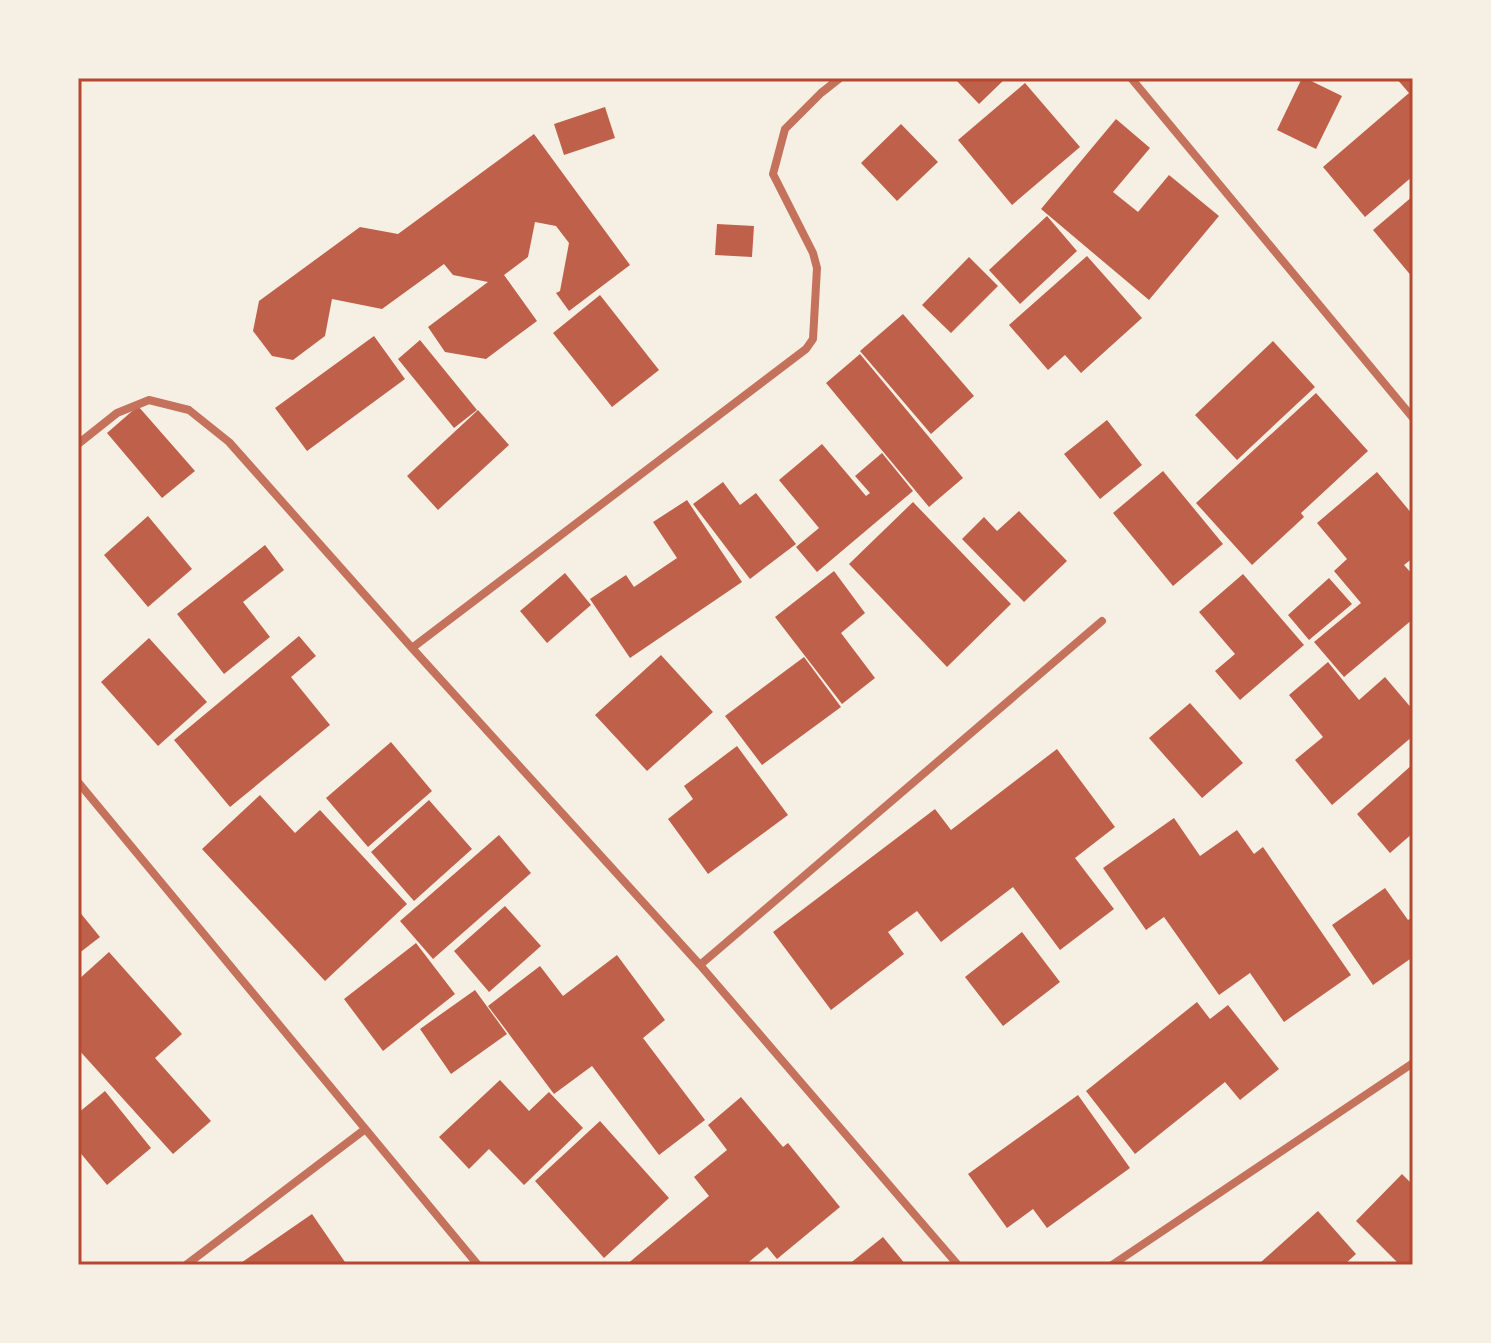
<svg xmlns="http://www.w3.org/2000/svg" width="1491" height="1343" viewBox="0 0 1491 1343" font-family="Inter,sans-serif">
  <rect width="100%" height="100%" fill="#f6efe4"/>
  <path fill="#bf614a" d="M 954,78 L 1006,78 L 979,104 Z
    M 1302,78 L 1305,78 L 1342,96 L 1316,149 L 1277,130 Z
    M 1396,78 L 1413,78 L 1413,176 L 1365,217 L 1323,167 L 1409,93 Z
    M 1025,83 L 1080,147 L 1012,205 L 958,140 Z
    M 605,107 L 615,138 L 564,155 L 554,124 Z
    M 1116,119 L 1150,148 L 1113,192 L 1138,212 L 1169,175 L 1219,216 L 1149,300 L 1041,209 Z
    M 901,124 L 938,162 L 897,201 L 861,163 Z
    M 534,134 L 630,265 L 569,311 L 556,293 L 560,291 L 569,243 L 556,226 L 535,222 L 528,257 L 504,275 L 537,321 L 486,359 L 445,352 L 428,327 L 488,282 L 453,275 L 444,264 L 382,309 L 332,299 L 325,336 L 293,360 L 272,356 L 253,331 L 259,301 L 360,227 L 398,234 Z
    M 1413,196 L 1413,278 L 1373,230 Z
    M 1047,216 L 1077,251 L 1020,304 L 989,270 Z
    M 717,224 L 754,226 L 752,257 L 715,255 Z
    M 1087,256 L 1142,318 L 1081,373 L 1065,355 L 1048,370 L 1009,325 Z
    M 969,257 L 998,286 L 951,333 L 922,305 Z
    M 600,295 L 659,370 L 612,407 L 553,333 Z
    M 903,314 L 974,396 L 931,434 L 860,351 Z
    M 374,336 L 405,379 L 307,451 L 275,408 Z
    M 420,340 L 477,410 L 454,428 L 398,359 Z
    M 1273,341 L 1315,387 L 1237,460 L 1195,415 Z
    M 860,354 L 963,478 L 929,507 L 826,383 Z
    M 1316,393 L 1368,451 L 1301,513 L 1304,517 L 1252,565 L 1196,503 Z
    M 138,406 L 195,471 L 162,498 L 107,433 Z
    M 478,410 L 509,445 L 438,510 L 407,476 Z
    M 1107,420 L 1142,465 L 1100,499 L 1064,454 Z
    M 822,444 L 866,496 L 870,493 L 855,476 L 882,453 L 913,491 L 817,572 L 796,547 L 819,528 L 779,480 Z
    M 1163,471 L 1223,544 L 1173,586 L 1113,513 Z
    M 1377,472 L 1413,515 L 1413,558 L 1404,565 L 1413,575 L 1413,619 L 1344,677 L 1314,642 L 1361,603 L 1334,571 L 1347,559 L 1317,523 Z
    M 723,482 L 740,505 L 756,493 L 796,544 L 750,579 L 693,504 Z
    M 687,500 L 742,582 L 630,658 L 590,599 L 626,575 L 634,587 L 677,558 L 653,522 Z
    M 913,502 L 1011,604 L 947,667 L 849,564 Z
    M 1019,511 L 1067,561 L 1024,602 L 962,539 L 984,517 L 997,531 Z
    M 148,516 L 192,569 L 148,607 L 104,555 Z
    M 265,545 L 284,570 L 243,602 L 270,637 L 224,674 L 177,614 Z
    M 834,571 L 865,613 L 841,633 L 875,678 L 842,704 L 775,617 Z
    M 565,573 L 591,605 L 547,643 L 520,611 Z
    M 1243,574 L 1304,645 L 1240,700 L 1215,671 L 1235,654 L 1199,612 Z
    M 1329,578 L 1352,604 L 1309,640 L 1288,615 Z
    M 299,636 L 316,656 L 291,677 L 330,725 L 230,807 L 174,740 Z
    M 149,638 L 207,702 L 158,746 L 101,682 Z
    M 661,655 L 713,712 L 647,771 L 595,715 Z
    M 804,657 L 841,707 L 762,765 L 725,716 Z
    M 1328,662 L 1359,700 L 1385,677 L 1413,710 L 1413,736 L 1332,805 L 1295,760 L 1323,737 L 1289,695 Z
    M 1190,703 L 1243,763 L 1202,798 L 1149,738 Z
    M 391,742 L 432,791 L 368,847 L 326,798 Z
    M 737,746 L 788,815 L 708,874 L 668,819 L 693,799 L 684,786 Z
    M 1057,749 L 1115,827 L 1075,858 L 1114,909 L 1060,950 L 1013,887 L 941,942 L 917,911 L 888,932 L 904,954 L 831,1010 L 773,932 L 935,809 L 951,830 Z
    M 1413,764 L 1413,833 L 1390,853 L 1357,814 Z
    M 260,795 L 295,833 L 320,810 L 407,904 L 325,981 L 202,849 Z
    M 429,800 L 472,849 L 414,901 L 371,852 Z
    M 1174,818 L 1200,856 L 1237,830 L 1254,854 L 1263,847 L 1351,975 L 1284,1022 L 1250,973 L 1219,995 L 1164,917 L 1146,930 L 1103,868 Z
    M 499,835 L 531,873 L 433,959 L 400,921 Z
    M 1385,888 L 1408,920 L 1413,917 L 1413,957 L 1373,985 L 1332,925 Z
    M 505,906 L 541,946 L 489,992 L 454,951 Z
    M 78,910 L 100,937 L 78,954 Z
    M 1022,932 L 1060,982 L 1003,1026 L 965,977 Z
    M 416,943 L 455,994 L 383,1051 L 344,999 Z
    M 109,952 L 182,1034 L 155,1058 L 211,1121 L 173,1154 L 78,1049 L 78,980 Z
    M 617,955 L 665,1020 L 643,1038 L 705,1120 L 659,1155 L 592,1066 L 554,1094 L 488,1006 L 540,966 L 563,996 Z
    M 475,990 L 507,1034 L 451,1074 L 420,1029 Z
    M 1197,1002 L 1210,1019 L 1228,1005 L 1279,1069 L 1240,1100 L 1225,1082 L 1135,1154 L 1086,1091 Z
    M 500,1080 L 529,1111 L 549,1092 L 583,1128 L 524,1185 L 489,1149 L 469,1169 L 439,1137 Z
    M 105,1091 L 151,1148 L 107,1185 L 78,1150 L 78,1113 Z
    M 1078,1095 L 1130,1168 L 1047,1228 L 1033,1209 L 1007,1228 L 968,1174 Z
    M 741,1097 L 783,1147 L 788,1143 L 840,1207 L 777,1259 L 767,1247 L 745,1265 L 626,1265 L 709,1196 L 694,1177 L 727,1150 L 708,1125 Z
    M 600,1121 L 669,1198 L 604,1258 L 535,1181 Z
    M 1402,1174 L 1413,1185 L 1413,1265 L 1400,1265 L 1356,1221 Z
    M 1318,1211 L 1356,1254 L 1344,1265 L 1264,1265 L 1261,1262 Z
    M 312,1214 L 347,1265 L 238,1265 Z
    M 883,1237 L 906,1265 L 848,1265 Z"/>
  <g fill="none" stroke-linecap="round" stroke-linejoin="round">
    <path stroke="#c5725c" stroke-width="8" d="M 1131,78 L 1413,418
      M 78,444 L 117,413 L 149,400 L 189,410 L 229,442 L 412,648 L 700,965 L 958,1265
      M 412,648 L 806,349 L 813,339 L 817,268 L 813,253 L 773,174 L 785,129 L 821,93 L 840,78
      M 78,782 L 478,1265
      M 700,965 L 1102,621
      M 186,1265 L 364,1130
      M 1112,1265 L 1413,1063"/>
  </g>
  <rect width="1491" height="1343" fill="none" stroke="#f6efe4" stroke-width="160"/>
  <rect x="80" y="80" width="1331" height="1183" fill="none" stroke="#b5482f" stroke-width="3"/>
</svg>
